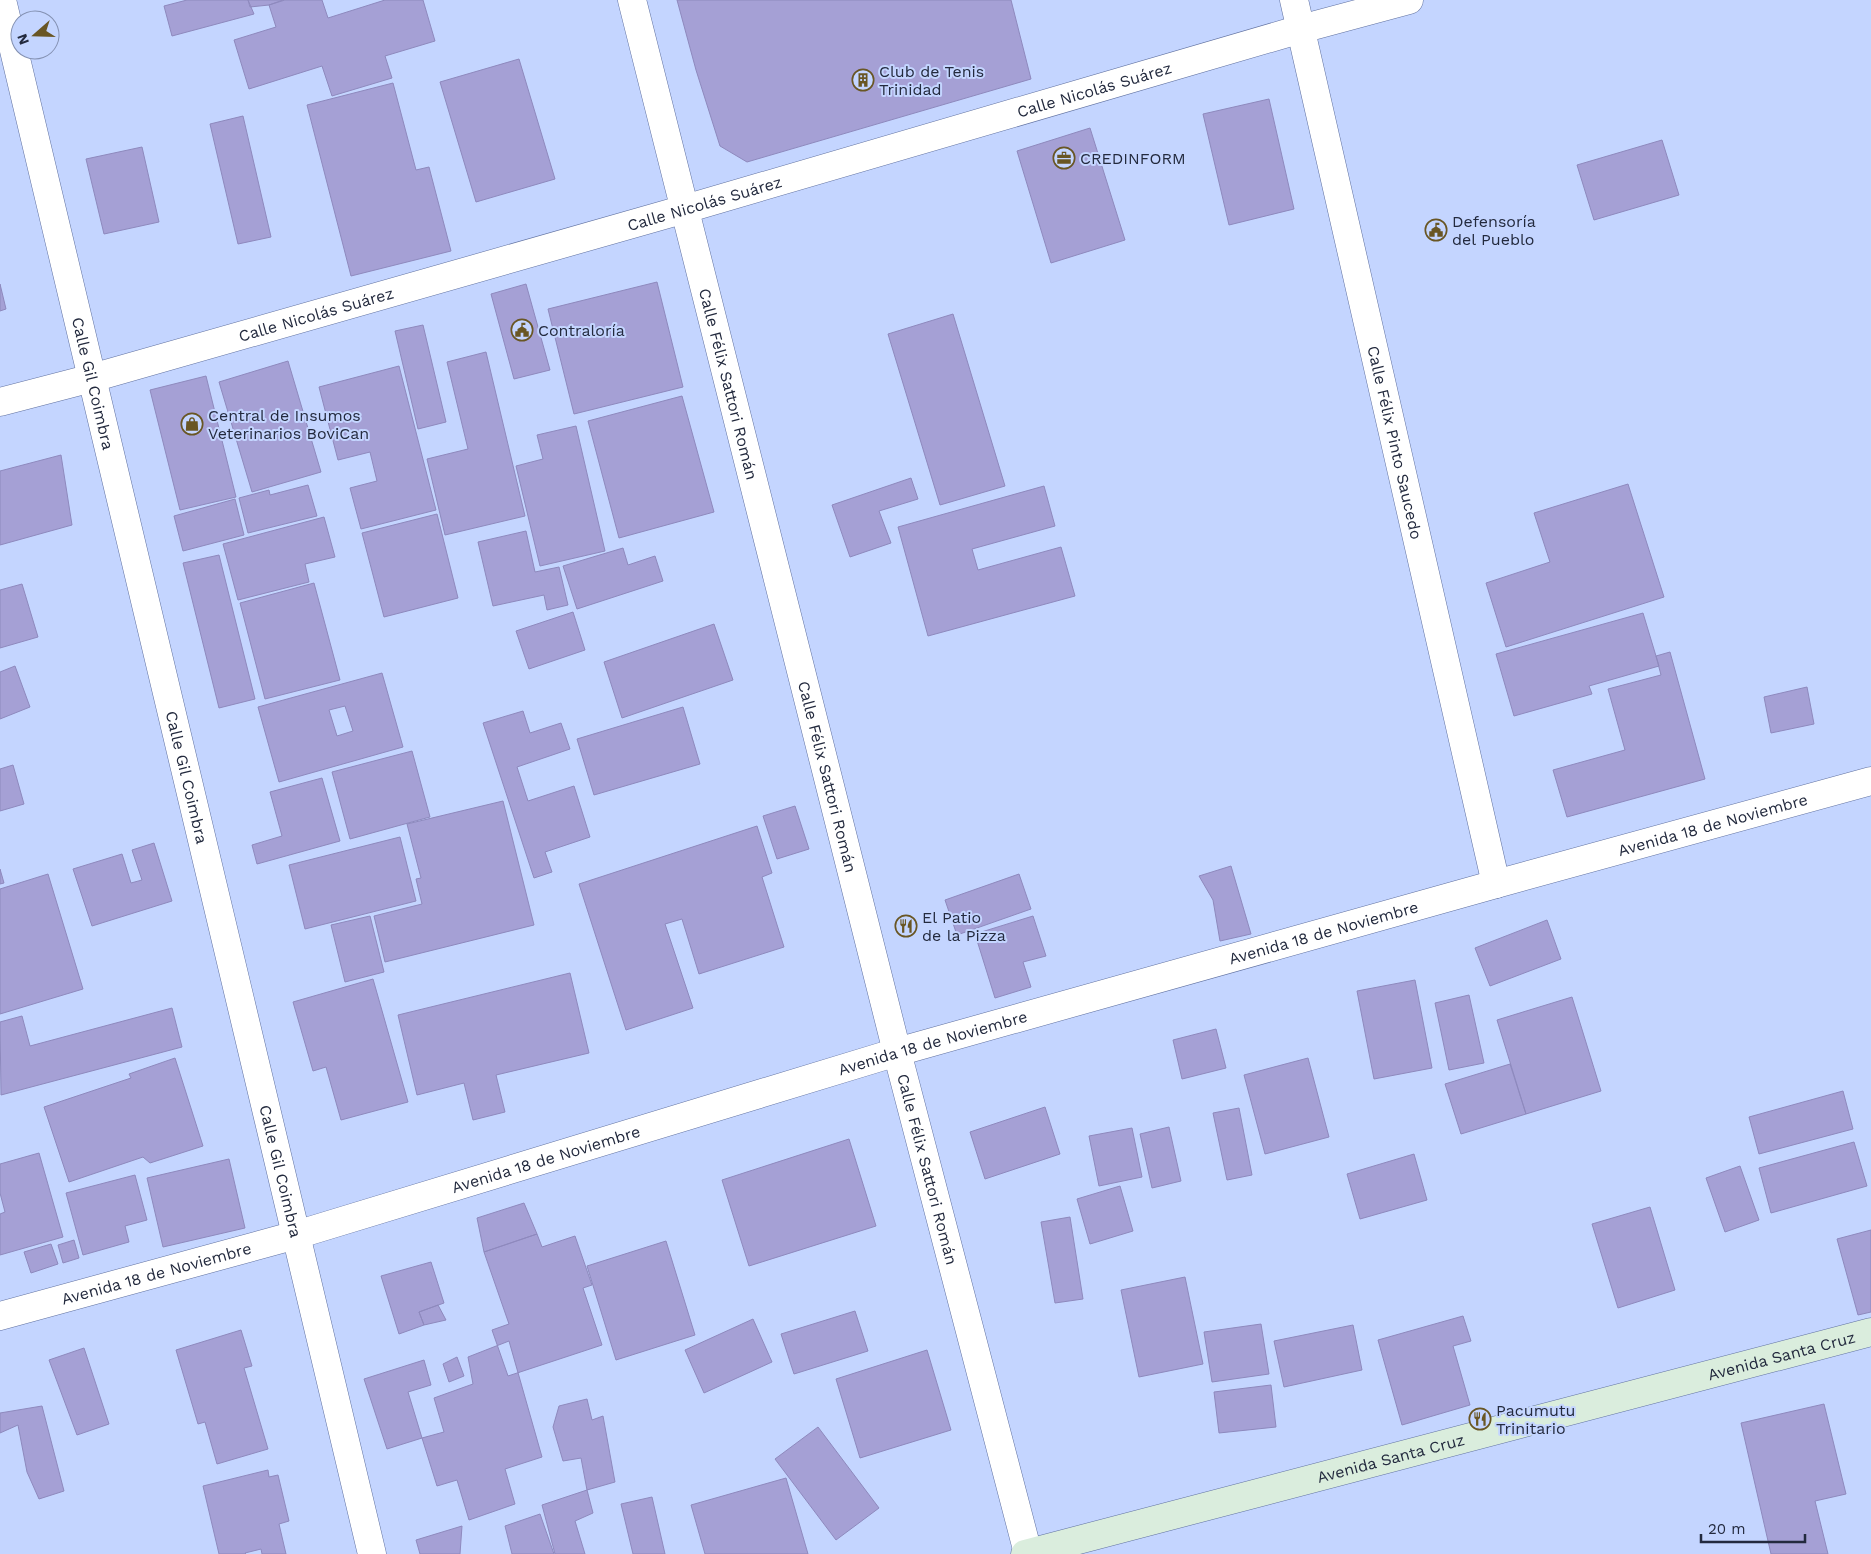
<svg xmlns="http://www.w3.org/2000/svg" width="1871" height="1554" viewBox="0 0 1871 1554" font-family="'Work Sans',sans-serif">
  <rect width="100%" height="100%" fill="#c4d5ff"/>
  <path fill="#a5a0d5" stroke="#8e89bd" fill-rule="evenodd" d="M 187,0 L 248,0 L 254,14 L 172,36 L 164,6 Z
    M 248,0 L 283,0 L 269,5 L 250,7 Z
    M 285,0 L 322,0 L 328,18 L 385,0 L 423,0 L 435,41 L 385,56 L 392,78 L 332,96 L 322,66 L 249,89 L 234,40 L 276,27 L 269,5 Z
    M 677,0 L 1011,0 L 1031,79 L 747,162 L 720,146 L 696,70 Z
    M 519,59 L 555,179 L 476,202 L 440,82 Z
    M 393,83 L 416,170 L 429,167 L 451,251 L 351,276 L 307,105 Z
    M 1269,99 L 1294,209 L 1229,225 L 1203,114 Z
    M 243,116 L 271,237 L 238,244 L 210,124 Z
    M 1090,128 L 1125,240 L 1051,263 L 1017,151 Z
    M 1662,140 L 1679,195 L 1594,220 L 1577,165 Z
    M 142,147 L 159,222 L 104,234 L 86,159 Z
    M 657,282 L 683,387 L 574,414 L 548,309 Z
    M 0,284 L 6,309 L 0,311 Z
    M 526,284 L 550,370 L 514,379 L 491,294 Z
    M 953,314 L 1005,486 L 940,505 L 888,334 Z
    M 423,325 L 446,422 L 418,429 L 395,331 Z
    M 486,352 L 525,516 L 445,535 L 427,459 L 468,449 L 447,362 Z
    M 288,361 L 321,472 L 252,492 L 219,382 Z
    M 399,366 L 436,510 L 361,529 L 350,488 L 377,481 L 370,452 L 338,460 L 319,387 Z
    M 206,376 L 236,497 L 180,510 L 150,390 Z
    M 682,396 L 714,512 L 619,538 L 588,421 Z
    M 576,426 L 605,551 L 540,566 L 516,466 L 543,459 L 537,435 Z
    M 61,455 L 72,525 L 0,545 L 0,471 Z
    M 911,478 L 918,499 L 879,511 L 891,543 L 850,557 L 832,505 Z
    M 1628,484 L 1664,597 L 1506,647 L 1486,583 L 1550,562 L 1534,513 Z
    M 308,485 L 317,516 L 248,533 L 239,498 L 269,490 L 270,495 Z
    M 1044,486 L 1055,526 L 972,549 L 978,570 L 1061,547 L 1075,596 L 928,636 L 898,527 Z
    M 235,499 L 244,535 L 183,551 L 174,516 Z
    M 437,514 L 458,598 L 384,617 L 362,533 Z
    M 324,517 L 335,557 L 305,564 L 309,582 L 238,600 L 223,544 Z
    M 526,531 L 535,572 L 559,567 L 568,605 L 547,610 L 544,595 L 493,606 L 478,542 Z
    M 623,548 L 628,565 L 655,556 L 663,581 L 577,609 L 563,566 Z
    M 219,555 L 255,699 L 219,708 L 183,563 Z
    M 314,583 L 340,680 L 265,699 L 240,603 Z
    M 22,584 L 38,637 L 0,648 L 0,590 Z
    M 573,612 L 585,650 L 529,669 L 516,631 Z
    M 1643,613 L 1659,666 L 1589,686 L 1592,694 L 1514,716 L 1496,654 Z
    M 714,624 L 733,680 L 622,718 L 604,662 Z
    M 1670,652 L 1705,779 L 1567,817 L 1553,770 L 1625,750 L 1608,689 L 1661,675 L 1656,656 Z
    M 15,666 L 30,707 L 0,719 L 0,672 Z
    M 382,673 L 403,747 L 279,782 L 258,707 ZM 345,706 L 353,731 L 337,736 L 329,710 Z
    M 1807,687 L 1814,724 L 1771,733 L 1764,697 Z
    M 683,707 L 700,764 L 594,795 L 577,739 Z
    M 523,711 L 530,733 L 561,723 L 570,749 L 517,767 L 528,801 L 574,786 L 590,837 L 545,852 L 552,872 L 534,878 L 483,723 Z
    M 412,751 L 430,817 L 350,839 L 332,772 Z
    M 13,765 L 24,804 L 0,811 L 0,769 Z
    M 322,778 L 340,841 L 257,864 L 252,845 L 282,836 L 270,792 Z
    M 503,801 L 534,925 L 385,962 L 374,916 L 422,904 L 416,879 L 421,878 L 407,824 Z
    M 795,806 L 809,849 L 777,859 L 763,816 Z
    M 757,826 L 772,873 L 762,877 L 784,947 L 699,974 L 682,919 L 665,924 L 693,1008 L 626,1030 L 579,884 Z
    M 400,837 L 416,901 L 305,929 L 289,865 Z
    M 154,843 L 172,901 L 92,926 L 73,869 L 122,854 L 131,883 L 142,880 L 132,850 Z
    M 1231,866 L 1251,934 L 1220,941 L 1213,900 L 1199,876 Z
    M 0,869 L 4,883 L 0,884 Z
    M 48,874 L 83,989 L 0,1014 L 0,889 Z
    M 1019,874 L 1031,909 L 957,935 L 945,900 Z
    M 370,916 L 384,972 L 345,982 L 331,925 Z
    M 1033,916 L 1046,956 L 1023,962 L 1031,987 L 995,998 L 975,934 Z
    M 1547,920 L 1561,959 L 1490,986 L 1475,948 Z
    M 570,973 L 589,1053 L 496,1075 L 505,1112 L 473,1120 L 464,1083 L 417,1095 L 398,1015 Z
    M 373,979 L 408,1102 L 341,1120 L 326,1067 L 313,1071 L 293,1002 Z
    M 1415,980 L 1432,1068 L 1374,1079 L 1357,991 Z
    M 1469,995 L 1484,1063 L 1449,1070 L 1435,1003 Z
    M 1572,997 L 1601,1091 L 1526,1114 L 1497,1020 Z
    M 172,1008 L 182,1047 L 1,1095 L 0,1022 L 22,1016 L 30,1046 Z
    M 1216,1029 L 1226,1068 L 1182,1079 L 1173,1040 Z
    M 175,1058 L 203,1146 L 150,1163 L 143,1157 L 69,1182 L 44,1107 L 131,1078 L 129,1074 Z
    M 1308,1058 L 1329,1137 L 1265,1154 L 1244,1075 Z
    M 1510,1064 L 1526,1114 L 1461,1134 L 1445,1084 Z
    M 1843,1091 L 1853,1129 L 1759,1154 L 1749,1117 Z
    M 1045,1107 L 1060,1154 L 985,1179 L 970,1132 Z
    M 1239,1108 L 1252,1175 L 1227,1180 L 1213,1113 Z
    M 1169,1127 L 1181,1181 L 1152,1188 L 1140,1134 Z
    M 1132,1128 L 1142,1177 L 1099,1186 L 1089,1136 Z
    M 849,1139 L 876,1226 L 749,1266 L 722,1180 Z
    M 1854,1142 L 1867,1186 L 1771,1213 L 1759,1168 Z
    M 39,1153 L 63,1237 L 0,1255 L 0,1214 L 5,1212 L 0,1193 L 0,1164 Z
    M 1414,1154 L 1427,1200 L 1360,1219 L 1347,1174 Z
    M 229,1159 L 245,1228 L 163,1247 L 147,1178 Z
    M 1740,1166 L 1759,1220 L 1725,1232 L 1706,1178 Z
    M 135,1175 L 147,1220 L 125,1226 L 129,1242 L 83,1255 L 66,1193 Z
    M 1120,1186 L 1133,1231 L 1090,1244 L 1077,1199 Z
    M 524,1203 L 537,1234 L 484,1252 L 477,1218 Z
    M 1650,1207 L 1675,1290 L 1618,1308 L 1592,1224 Z
    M 1070,1217 L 1083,1299 L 1055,1303 L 1041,1222 Z
    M 1871,1230 L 1871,1312 L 1858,1315 L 1837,1239 Z
    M 537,1234 L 542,1247 L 575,1236 L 592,1285 L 583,1288 L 602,1345 L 508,1376 L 492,1330 L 509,1324 L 484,1252 Z
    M 74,1240 L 79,1258 L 63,1263 L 58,1245 Z
    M 666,1241 L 695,1335 L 616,1360 L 587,1266 Z
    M 51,1244 L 58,1264 L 31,1273 L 24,1252 Z
    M 431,1262 L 444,1303 L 419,1312 L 424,1325 L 399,1334 L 381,1276 Z
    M 1185,1277 L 1203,1364 L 1139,1377 L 1121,1290 Z
    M 438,1305 L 446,1320 L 424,1325 L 419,1312 Z
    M 855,1311 L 868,1351 L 794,1374 L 781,1334 Z
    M 1463,1316 L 1471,1341 L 1453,1346 L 1470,1405 L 1402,1425 L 1378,1340 Z
    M 753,1319 L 772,1362 L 704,1393 L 685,1350 Z
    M 1261,1324 L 1269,1374 L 1212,1382 L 1204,1332 Z
    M 1353,1325 L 1362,1370 L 1284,1387 L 1274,1341 Z
    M 241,1330 L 252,1366 L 244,1368 L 268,1449 L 217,1464 L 205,1422 L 198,1424 L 176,1350 Z
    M 509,1341 L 542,1457 L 505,1469 L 515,1504 L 469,1520 L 457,1480 L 437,1486 L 422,1438 L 444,1432 L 434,1398 L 473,1384 L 468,1357 Z
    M 84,1348 L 109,1424 L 77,1435 L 49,1360 Z
    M 927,1350 L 951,1430 L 860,1458 L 836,1379 Z
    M 457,1357 L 464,1376 L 449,1382 L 443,1364 Z
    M 424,1360 L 431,1385 L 408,1392 L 422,1438 L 387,1449 L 364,1379 Z
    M 1271,1385 L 1276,1427 L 1219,1433 L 1214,1392 Z
    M 587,1399 L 592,1420 L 603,1416 L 615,1482 L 587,1490 L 581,1458 L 563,1461 L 553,1427 L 559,1406 Z
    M 1824,1404 L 1846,1494 L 1815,1501 L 1828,1554 L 1771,1554 L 1741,1423 Z
    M 42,1406 L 64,1491 L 39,1499 L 27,1472 L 18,1425 L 0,1433 L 0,1413 Z
    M 818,1427 L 879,1508 L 836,1540 L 775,1459 Z
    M 268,1470 L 269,1477 L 278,1475 L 289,1521 L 279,1524 L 286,1554 L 262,1554 L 261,1549 L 245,1553 L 246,1554 L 219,1554 L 203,1486 Z
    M 786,1478 L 808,1554 L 705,1554 L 691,1505 Z
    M 587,1490 L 593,1513 L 575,1521 L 585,1554 L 555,1554 L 542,1505 Z
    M 652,1497 L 665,1554 L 633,1554 L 621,1504 Z
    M 540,1514 L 554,1554 L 512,1554 L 505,1526 Z
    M 462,1526 L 460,1554 L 420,1554 L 416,1540 Z"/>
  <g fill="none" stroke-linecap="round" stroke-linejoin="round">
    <g stroke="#6071a0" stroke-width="29">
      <g id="minor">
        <path id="s1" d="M 632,0 L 897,1052 L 1028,1553"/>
        <path id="s2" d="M 1294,0 L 1496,884"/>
        <path id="s3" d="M 0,402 L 92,378 L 685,209 L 1301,29 L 1409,0"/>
        <path id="s4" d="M 0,1316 L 296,1235 L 897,1052 L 1496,884 L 1871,781"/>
      </g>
    </g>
    <g stroke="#6071a0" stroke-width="29">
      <g id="tertiary">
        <path id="s5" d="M 2,0 L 372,1554"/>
      </g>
    </g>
    <g stroke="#6071a0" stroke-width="29">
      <g id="secondary">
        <path id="s6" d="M 1025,1554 L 1871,1332"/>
      </g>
    </g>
    <use href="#minor" stroke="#fff" stroke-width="28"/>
    <use href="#tertiary" stroke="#fff" stroke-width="28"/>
    <use href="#secondary" stroke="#daeddd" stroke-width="28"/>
  </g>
  <defs>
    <g id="building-ring" transform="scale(1.125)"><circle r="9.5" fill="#c4d5ff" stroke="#695624" stroke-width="1.5"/><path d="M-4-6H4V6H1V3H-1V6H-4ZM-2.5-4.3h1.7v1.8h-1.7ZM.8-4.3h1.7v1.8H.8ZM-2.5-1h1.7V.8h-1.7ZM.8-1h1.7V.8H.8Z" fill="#695624"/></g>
    <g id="office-ring" transform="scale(1.125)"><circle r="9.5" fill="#c4d5ff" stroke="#695624" stroke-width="1.5"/><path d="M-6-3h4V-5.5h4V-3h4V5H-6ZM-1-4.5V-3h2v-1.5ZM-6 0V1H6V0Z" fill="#695624"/></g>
    <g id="civic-ring" transform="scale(1.125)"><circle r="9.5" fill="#c4d5ff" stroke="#695624" stroke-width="1.5"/><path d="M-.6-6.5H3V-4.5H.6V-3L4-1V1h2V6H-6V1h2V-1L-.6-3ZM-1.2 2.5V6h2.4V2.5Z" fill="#695624"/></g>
    <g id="shop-ring" transform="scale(1.125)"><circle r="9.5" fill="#c4d5ff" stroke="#695624" stroke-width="1.5"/><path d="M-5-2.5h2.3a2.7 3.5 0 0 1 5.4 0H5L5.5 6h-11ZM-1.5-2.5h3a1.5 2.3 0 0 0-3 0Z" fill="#695624"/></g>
    <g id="restaurant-ring" transform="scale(1.125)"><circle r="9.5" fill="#c4d5ff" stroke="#695624" stroke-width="1.5"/><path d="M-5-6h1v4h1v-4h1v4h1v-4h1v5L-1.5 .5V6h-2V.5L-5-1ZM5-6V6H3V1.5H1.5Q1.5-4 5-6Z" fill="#695624"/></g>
  </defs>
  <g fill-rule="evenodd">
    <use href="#building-ring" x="863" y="80"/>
    <use href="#office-ring" x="1064" y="158"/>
    <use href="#civic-ring" x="1436" y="230"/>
    <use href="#civic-ring" x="522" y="330"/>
    <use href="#shop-ring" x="192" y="424"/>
    <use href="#restaurant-ring" x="906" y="926"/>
    <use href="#restaurant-ring" x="1480" y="1419"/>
  </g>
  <g text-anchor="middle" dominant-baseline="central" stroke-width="4" stroke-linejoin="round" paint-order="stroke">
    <g font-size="16" fill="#232a3e" stroke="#c4d5ff" text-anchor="start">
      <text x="879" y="71">Club de Tenis<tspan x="879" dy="18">Trinidad</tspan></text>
      <text x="1080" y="158">CREDINFORM</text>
      <text x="1452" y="221">Defensoría<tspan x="1452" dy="18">del Pueblo</tspan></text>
      <text x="538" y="330">Contraloría</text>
      <text x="208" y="415">Central de Insumos<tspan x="208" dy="18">Veterinarios BoviCan</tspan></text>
      <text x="922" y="917">El Patio<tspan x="922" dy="18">de la Pizza</tspan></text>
      <text x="1496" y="1410">Pacumutu<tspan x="1496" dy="18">Trinitario</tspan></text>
    </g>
    <g font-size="16" fill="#232a3e" stroke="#c4d5ff">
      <text stroke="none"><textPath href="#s3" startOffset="1138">Calle Nicolás Suárez</textPath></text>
      <text stroke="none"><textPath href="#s3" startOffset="732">Calle Nicolás Suárez</textPath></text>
      <text stroke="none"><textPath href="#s3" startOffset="328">Calle Nicolás Suárez</textPath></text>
      <text stroke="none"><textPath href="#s5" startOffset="394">Calle Gil Coimbra</textPath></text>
      <text stroke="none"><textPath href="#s1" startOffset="396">Calle Félix Sattori Román</textPath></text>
      <text stroke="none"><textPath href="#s2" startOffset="454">Calle Félix Pinto Saucedo</textPath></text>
      <text stroke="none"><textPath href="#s5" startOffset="799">Calle Gil Coimbra</textPath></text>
      <text stroke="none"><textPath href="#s1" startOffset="801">Calle Félix Sattori Román</textPath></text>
      <text stroke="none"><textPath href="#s4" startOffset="1782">Avenida 18 de Noviembre</textPath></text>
      <text stroke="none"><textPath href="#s4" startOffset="1378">Avenida 18 de Noviembre</textPath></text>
      <text stroke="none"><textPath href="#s4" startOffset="972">Avenida 18 de Noviembre</textPath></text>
      <text stroke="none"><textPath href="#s4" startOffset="568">Avenida 18 de Noviembre</textPath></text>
      <text stroke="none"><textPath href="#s1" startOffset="1206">Calle Félix Sattori Román</textPath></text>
      <text stroke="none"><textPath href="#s5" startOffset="1204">Calle Gil Coimbra</textPath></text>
      <text stroke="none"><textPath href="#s4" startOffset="162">Avenida 18 de Noviembre</textPath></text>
      <text stroke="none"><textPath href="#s6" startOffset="782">Avenida Santa Cruz</textPath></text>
      <text stroke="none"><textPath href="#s6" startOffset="378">Avenida Santa Cruz</textPath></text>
    </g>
  </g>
  <g transform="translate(35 35) rotate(250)"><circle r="24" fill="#c4d5ff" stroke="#8491b2"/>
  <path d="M0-4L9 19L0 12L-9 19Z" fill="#695624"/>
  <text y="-8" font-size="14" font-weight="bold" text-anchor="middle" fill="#232a3e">N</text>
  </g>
  <path d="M1701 1534v8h104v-8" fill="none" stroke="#232a3e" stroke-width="2.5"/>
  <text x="1708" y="1534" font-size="15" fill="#232a3e" stroke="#c4d5ff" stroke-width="4" paint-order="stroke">20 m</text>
</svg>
